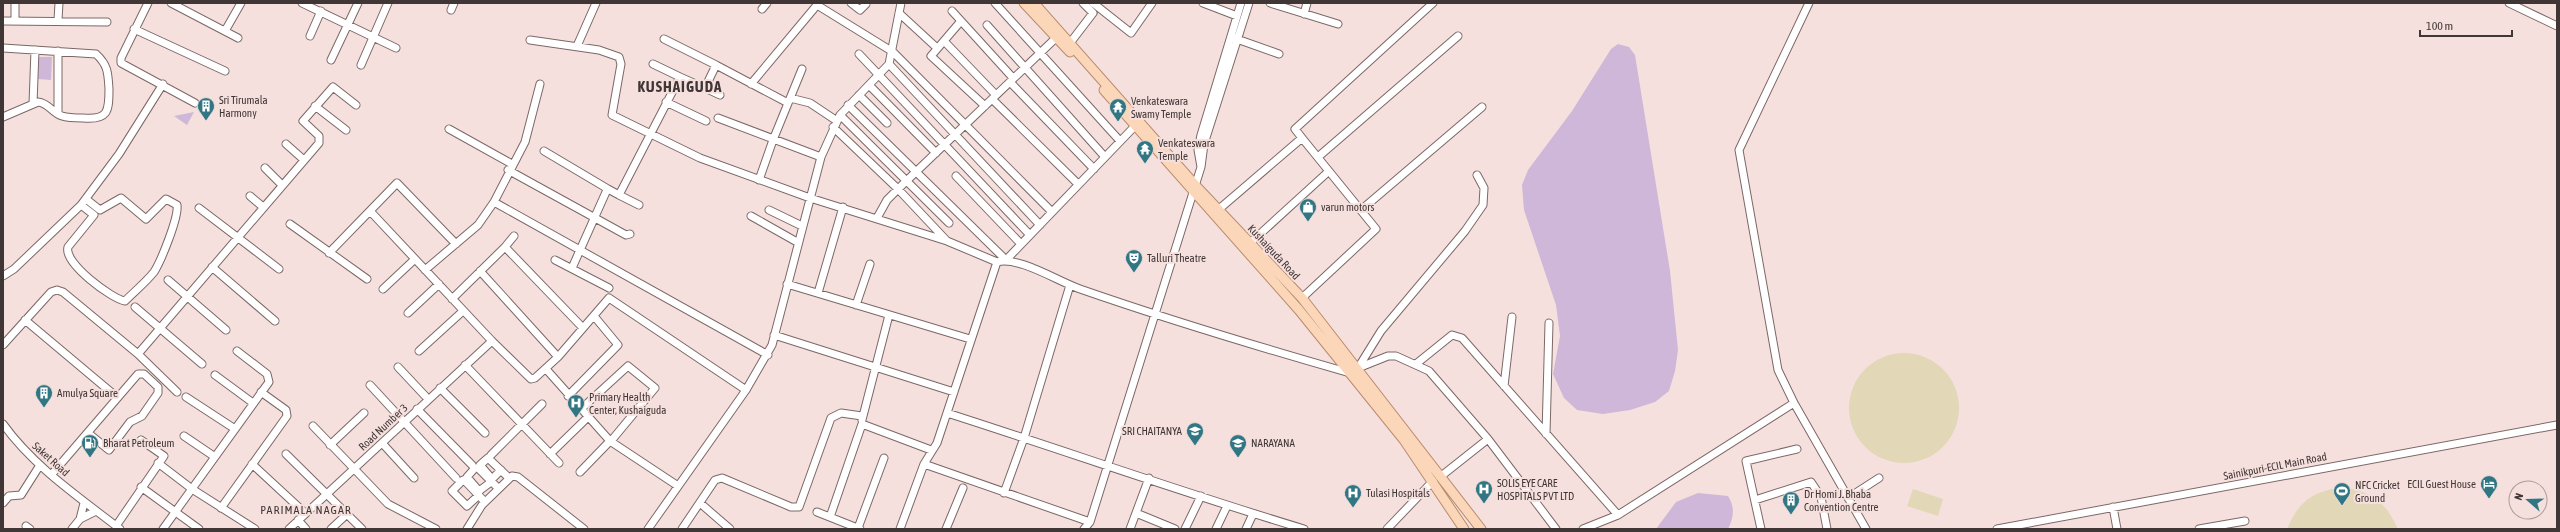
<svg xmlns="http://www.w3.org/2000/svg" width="2560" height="532" viewBox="0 0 2560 532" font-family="'Asap Condensed',sans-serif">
  <rect width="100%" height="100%" fill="#f6e0de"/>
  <path fill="#e2d8b7" d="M1849 408a55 55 0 1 1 110 0a55 55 0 1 1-110 0Z
    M 2342,487 C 2372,492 2385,501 2398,529 L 2287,529 C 2299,501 2312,492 2342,487 Z
    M 1913,489 L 1943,499 L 1938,516 L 1907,506 Z"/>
  <path fill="#ceb7d9" d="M 1618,44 L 1629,47 L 1635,55 L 1670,271 L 1678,350 L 1675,371 L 1669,391 L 1655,402 L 1630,410 L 1603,414 L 1577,410 L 1564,398 L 1553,374 L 1560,336 L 1556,305 L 1524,210 L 1522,185 L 1528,170 L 1572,111 L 1611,49 Z
    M 39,57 L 52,57 L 51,80 L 38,79 Z
    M 194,112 L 187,125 L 174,116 Z
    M 1698,493 L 1728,496 C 1735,507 1734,517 1728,529 L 1656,529 L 1676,502 Z"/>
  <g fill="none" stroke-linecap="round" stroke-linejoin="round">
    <g stroke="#7b6866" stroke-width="9">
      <path id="minor" d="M 15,3 L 15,21
        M 148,3 L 121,58 L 121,63 L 195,103
        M 171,3 L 238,38
        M 302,3 L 396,48
        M 851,3 L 860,10 L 866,4
        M 995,3 L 1120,141
        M 1093,3 L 1131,33 L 1152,3
        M 1203,3 L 1237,16
        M 1241,3 L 1201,135 L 1198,150 L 1201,167 L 1204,144 L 1249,3
        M 1270,3 L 1338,24
        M 1809,3 L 1739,150 L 1778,370 L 1794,403 L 1866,529
        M 2509,3 L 2557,26
        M 762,9 L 767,3
        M 451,10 L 454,3
        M 952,11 L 1013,78 L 1011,83 L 1094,169
        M 899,13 L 937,48
        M 1304,14 L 1307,3
        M 58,20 L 59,3
        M 3,21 L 107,22
        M 961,21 L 931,56 L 985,106
        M 987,25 L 1105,157
        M 134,29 L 225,71
        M 225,31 L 241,3
        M 310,36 L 321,11
        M 1234,38 L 1279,54
        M 664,39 L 716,65
        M 530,40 L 599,50 L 619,57 L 621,64 L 612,115 L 700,158 L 810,198 L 947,241 L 997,262
        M 944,41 L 996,95
        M 1070,43 L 1093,13 L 1083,3
        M 577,46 L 596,3
        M 3,48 L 96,54 C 108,65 108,73 109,89 C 109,112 108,120 83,118 C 76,118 68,118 62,116 C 52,113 49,103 38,102 L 3,117
        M 859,54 L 1029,234
        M 331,60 L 358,3
        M 653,64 L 680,77
        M 889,64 L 1040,225
        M 361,65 L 388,3
        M 751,84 L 817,5 L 893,52 L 1052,212
        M 869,85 L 936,153
        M 705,88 L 720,95
        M 859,95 L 887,123
        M 790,98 L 810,103 L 837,121
        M 992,99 L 1078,184
        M 666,102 L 706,121
        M 33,104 L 35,50
        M 848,105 L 1006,260 L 1135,126
        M 315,106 L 346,130
        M 58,114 L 58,51
        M 840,115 L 949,223
        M 718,118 L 821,157
        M 833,127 L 898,189 L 946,240
        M 449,129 L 512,164
        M 1302,138 L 1295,129 L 1433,3
        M 286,144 L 304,160
        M 544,151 L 608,189
        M 1318,157 L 1458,36
        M 265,168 L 282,185
        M 508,170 L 626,235 L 630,234
        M 956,176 L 1020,243
        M 759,180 L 773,140 L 802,69
        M 619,195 L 639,205
        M 250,196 L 263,207
        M 494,202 L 768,355
        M 81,205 L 94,215 L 68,247 C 63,263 112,299 125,301 C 134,292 146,282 154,272 C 161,261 179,217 177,205 L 166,199 L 146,219 L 121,198 L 100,210 L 86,199
        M 199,208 L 279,269
        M 769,210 L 802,226
        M 1218,210 L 1302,138 L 1376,229 L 1302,298
        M 1361,210 L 1482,107
        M 370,211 L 492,341 L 531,379 L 535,378 L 558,357 L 609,298 L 746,390
        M 751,216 L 797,242
        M 877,218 L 887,200 L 898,189 L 1060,34
        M 290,224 L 367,279
        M 514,236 L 505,247 L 583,328
        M 1249,244 L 1329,171
        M 329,253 L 397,183 L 456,244
        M 555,260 L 609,288
        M 212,267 L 275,321
        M 572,268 L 606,192 L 608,189 L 619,195 L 680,77 L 705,88 L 716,65 L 788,103
        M 425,270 L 478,225 L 494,202 L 525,142 L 540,84
        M 480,271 L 558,357
        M 3,276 L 14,269 L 81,205 L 119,154 L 163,84
        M 168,280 L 226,330
        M 787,284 L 970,339
        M 383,289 L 415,259
        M 818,293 L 843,207
        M 452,299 L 505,247
        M 856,305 L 870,264
        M 135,307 L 202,364
        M 408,313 L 439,284
        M 25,320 L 112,393
        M 774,335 L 954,392
        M 3,345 L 51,292 L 57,290 L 63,292 L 138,354 L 177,392
        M 419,351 L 463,311
        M 138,354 L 319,143 L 319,136 L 303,121 L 333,87 L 356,105
        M 1416,364 L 1452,335 L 1462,338 L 1618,515
        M 465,365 L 559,463
        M 398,367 L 428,399
        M 1358,368 L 1388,356 L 1396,356 L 1429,371 L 1488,439 L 1556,529
        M 1358,368 L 1381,331 L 1465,231 L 1483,205 L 1484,188 L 1477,175
        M 546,369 L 610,441 L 678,486
        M 215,375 L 253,403
        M 370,385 L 456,478
        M 1504,386 L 1512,317
        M 440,388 L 485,433
        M 568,396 L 618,345 L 594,316
        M 186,397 L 235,429
        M 417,409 L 472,465
        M 581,409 L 628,366 L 655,388 L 611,441
        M 947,413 C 1066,451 1184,493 1304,529
        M 862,420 L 889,315
        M 3,424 C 34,467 79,497 120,529
        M 313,426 L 388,504 L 436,529
        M 1546,434 L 1549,323
        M 184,436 L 215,457
        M 382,443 L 414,478
        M 330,445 L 364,413
        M 286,454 L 362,529
        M 550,454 L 588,417
        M 491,455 L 542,404
        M 158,463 L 192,489 L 255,529
        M 252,464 L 305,513
        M 924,464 L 1090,522
        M 501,470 L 492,479 L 480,465 L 488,458 L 509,478
        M 580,472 L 610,441
        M 52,474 L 138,374 L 144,374 L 158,387 L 158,393 L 142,416 L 130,422 L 109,450 L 88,433
        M 1440,477 L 1488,439
        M 491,482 L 479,491 L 467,477 L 475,468 L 478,468 L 498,488
        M 141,487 L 199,529
        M 1004,493 L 1024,438 L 1070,285
        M 479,495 L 467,506 L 452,491 L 463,480 L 465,481 L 485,502
        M 1848,498 L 1879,478
        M 1755,500 L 1811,482 L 1821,497 L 1827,529
        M 3,503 L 9,496 L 21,495 L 40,465
        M 700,503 L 730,529
        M 2113,507 L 2117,529
        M 221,508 L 287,416 L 286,410 L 261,392
        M 817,512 L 860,529
        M 1136,513 L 1175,529
        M 830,517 L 862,424 L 931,450
        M 80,519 L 96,511
        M 298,520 L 306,529
        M 26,526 L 30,529
        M 116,526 L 164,456 L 141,440
        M 858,528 L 884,458
        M 72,529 L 80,519 L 84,503
        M 163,529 L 269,382 L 267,374 L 237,351
        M 289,529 L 492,341
        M 331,529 L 346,515
        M 467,529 L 482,505 L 512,476 L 518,477 L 584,529
        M 648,529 L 746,390 L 772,345 L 821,157 L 840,115 L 889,64 L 901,3
        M 682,529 L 715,480 L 722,478 L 791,507 L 799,507 L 831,418 L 841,413 L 862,416
        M 900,529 L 924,464 L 937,443 L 997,262 C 1019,256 1057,281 1080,289 C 1169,320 1259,347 1350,373
        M 946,529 L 963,488
        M 1084,529 L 1090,522 L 1201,167
        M 1130,529 L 1149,478
        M 1185,529 L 1201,496
        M 1216,529 L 1227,506
        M 1246,529 L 1253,514
        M 1387,529 L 1433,481
        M 1583,529 L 1618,515 L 1794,403
        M 1761,529 L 1746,461 L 1797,449
        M 1997,529 L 2557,425
        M 2199,529 L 2245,521"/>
    </g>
    <g stroke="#b88c6d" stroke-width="11">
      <path id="major" d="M 1024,3 L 1070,52
        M 1034,3 L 1196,186 L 1302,298 L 1481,529
        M 1104,90 L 1299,310 L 1404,440 L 1464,529"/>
    </g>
    <use href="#minor" stroke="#fff" stroke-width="7"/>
    <use href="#major" stroke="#fbd6b9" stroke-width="9"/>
  </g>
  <defs>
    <g id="building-pin" transform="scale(0.9)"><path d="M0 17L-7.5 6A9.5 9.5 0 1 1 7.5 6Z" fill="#317783" stroke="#f6e0de"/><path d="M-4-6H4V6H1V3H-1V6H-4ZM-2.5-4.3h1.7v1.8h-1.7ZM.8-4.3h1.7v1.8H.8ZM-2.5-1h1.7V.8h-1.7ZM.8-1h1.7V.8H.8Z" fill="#fff"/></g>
    <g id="temple-pin" transform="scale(0.9)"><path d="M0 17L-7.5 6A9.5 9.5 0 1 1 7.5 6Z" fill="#317783" stroke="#f6e0de"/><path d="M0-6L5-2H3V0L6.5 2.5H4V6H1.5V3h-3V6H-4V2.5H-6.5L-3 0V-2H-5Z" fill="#fff"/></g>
    <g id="shop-pin" transform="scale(0.9)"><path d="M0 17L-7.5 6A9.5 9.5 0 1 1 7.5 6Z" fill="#317783" stroke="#f6e0de"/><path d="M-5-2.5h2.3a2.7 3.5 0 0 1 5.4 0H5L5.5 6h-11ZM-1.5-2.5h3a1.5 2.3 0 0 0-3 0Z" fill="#fff"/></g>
    <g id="theatre-pin" transform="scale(0.9)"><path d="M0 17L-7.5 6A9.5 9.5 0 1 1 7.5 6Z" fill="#317783" stroke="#f6e0de"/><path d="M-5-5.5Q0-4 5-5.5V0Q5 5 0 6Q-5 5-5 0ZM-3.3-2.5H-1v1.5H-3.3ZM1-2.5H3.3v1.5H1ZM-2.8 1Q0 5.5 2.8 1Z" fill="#fff"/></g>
    <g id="hospital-pin" transform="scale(0.9)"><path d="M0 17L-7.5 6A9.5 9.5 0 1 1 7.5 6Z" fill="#317783" stroke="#f6e0de"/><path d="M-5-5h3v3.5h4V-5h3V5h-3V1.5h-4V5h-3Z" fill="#fff"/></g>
    <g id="school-pin" transform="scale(0.9)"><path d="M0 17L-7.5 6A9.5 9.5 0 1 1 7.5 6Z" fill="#317783" stroke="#f6e0de"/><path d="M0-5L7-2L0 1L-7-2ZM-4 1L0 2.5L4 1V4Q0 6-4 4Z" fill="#fff"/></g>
    <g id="fuel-pin" transform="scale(0.9)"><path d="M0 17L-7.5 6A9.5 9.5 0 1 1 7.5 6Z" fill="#317783" stroke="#f6e0de"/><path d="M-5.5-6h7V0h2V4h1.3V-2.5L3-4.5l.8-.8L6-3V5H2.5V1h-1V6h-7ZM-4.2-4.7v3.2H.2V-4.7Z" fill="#fff"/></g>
    <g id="hotel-pin" transform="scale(0.9)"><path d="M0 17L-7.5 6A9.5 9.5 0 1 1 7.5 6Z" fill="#317783" stroke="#f6e0de"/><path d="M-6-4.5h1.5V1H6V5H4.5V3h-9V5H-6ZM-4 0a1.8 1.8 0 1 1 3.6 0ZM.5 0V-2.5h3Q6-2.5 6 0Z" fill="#fff"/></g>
    <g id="stadium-pin" transform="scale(0.9)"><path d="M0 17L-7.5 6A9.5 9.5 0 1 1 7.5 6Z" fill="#317783" stroke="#f6e0de"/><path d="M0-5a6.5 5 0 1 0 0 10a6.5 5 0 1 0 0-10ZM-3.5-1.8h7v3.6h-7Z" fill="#fff"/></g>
  </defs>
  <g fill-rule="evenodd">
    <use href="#building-pin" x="206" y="106"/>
    <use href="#temple-pin" x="1118" y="107"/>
    <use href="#temple-pin" x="1145" y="149"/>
    <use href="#shop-pin" x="1308" y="207"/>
    <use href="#theatre-pin" x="1134" y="258"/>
    <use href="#building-pin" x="44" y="393"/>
    <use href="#hospital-pin" x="576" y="403"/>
    <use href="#school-pin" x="1195" y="431"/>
    <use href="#fuel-pin" x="90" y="443"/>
    <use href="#school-pin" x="1238" y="443"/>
    <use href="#hotel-pin" x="2489" y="484"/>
    <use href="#hospital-pin" x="1484" y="489"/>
    <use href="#stadium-pin" x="2342" y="491"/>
    <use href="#hospital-pin" x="1353" y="493"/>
    <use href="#building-pin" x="1791" y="500"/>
  </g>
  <g text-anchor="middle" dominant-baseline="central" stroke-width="4" stroke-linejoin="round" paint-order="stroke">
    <g font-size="11" fill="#3f3635" stroke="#f6e0de" text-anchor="start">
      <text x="219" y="100">Sri Tirumala<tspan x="219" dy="13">Harmony</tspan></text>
      <text x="1131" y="101">Venkateswara<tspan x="1131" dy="13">Swamy Temple</tspan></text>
      <text x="1158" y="143">Venkateswara<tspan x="1158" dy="13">Temple</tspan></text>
      <text x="1321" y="207">varun motors</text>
      <text x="1147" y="258">Talluri Theatre</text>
      <text x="57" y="393">Amulya Square</text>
      <text x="589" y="397">Primary Health<tspan x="589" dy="13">Center, Kushaiguda</tspan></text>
      <text x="1182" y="431" text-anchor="end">SRI CHAITANYA</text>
      <text x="103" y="443">Bharat Petroleum</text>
      <text x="1251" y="443">NARAYANA</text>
      <text x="1497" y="483">SOLIS EYE CARE<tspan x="1497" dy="13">HOSPITALS PVT LTD</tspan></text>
      <text x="2476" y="484" text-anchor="end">ECIL Guest House</text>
      <text x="2355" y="485">NFC Cricket<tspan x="2355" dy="13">Ground</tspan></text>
      <text x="1366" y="493">Tulasi Hospitals</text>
      <text x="1804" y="494">Dr Homi J. Bhaba<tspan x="1804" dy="13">Convention Centre</tspan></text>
    </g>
    <g font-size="11" fill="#3f3635" stroke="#f6e0de">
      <text transform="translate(1274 252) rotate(47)">Kushaiguda Road</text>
      <text transform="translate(383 427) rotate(-43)">Road Number 3</text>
      <text transform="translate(51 459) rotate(42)">Saket Road</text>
      <text transform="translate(2275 466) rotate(-11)">Sainikpuri-ECIL Main Road</text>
    </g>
    <g font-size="12" letter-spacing="1" fill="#3f3635" stroke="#f6e0de">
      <text x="306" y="510">PARIMALA NAGAR</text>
    </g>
    <g font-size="15" font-weight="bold" letter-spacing="1" fill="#3f3635" stroke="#f6e0de">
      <text x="680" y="86">KUSHAIGUDA</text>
    </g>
  </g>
  <rect width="2560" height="532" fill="none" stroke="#3f3635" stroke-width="8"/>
  <g transform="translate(2528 500) rotate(290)"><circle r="19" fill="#f6e0de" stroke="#ad9c9a"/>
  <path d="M0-3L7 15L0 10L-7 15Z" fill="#317783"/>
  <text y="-6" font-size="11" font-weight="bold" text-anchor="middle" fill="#3f3635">N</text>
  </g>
  <path d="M2420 30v6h92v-6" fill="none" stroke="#3f3635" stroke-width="2"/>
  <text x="2426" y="30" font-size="12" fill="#3f3635" stroke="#f6e0de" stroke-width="3" paint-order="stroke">100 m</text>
</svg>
